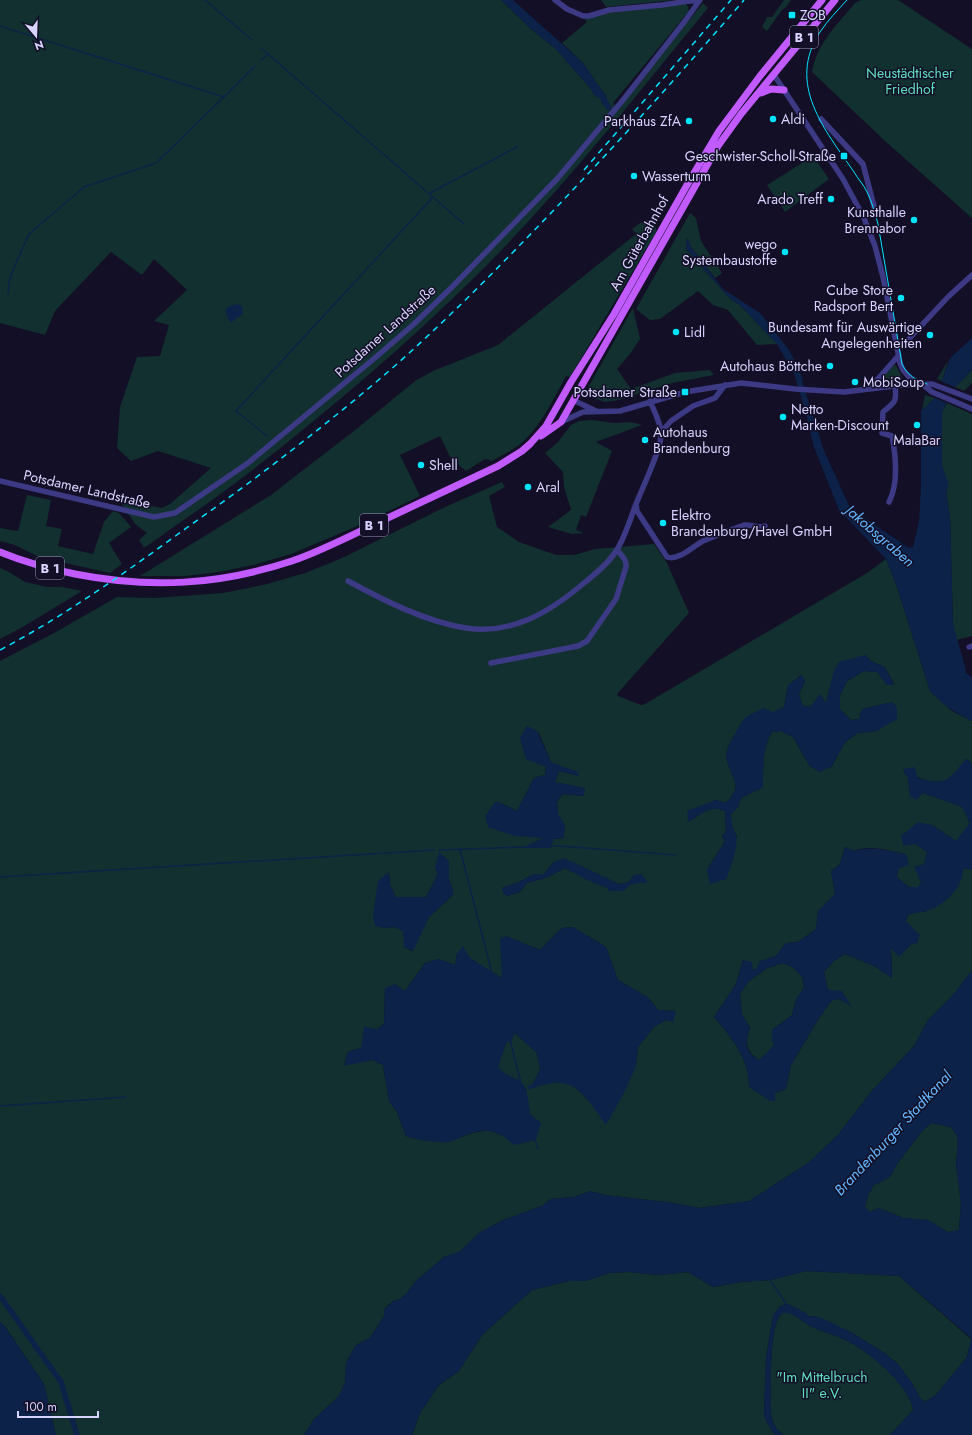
<svg xmlns="http://www.w3.org/2000/svg" width="972" height="1435" viewBox="0 0 972 1435" font-family="Jost,sans-serif">
  <rect width="100%" height="100%" fill="#130f26"/>
  <path fill="#12302f" fill-rule="evenodd" d="M 0,0 L 501,0 L 532,30 L 556,49 L 590,88 L 596,97 L 600,98 L 603,104 L 606,105 L 607,98 L 583,63 L 562,43 L 587,22 L 584,18 L 610,11 L 686,4 L 688,7 L 689,11 L 613,103 L 618,109 L 703,3 L 708,8 C 633,99 560,193 476,276 C 405,346 328,411 250,472 C 215,499 179,523 144,548 L 139,540 L 147,533 L 135,524 L 120,501 L 162,508 L 170,504 L 211,468 L 158,451 L 131,461 L 117,448 L 120,407 L 137,357 L 160,356 L 169,325 L 154,321 L 187,290 L 154,259 L 142,275 L 111,252 L 55,311 L 45,335 L 0,323 Z
    M 601,0 L 674,0 L 606,7 Z
    M 784,0 L 791,0 L 785,8 L 782,10 L 767,31 L 762,27 L 767,17 L 772,17 Z
    M 861,0 L 898,0 L 972,49 L 972,218 L 885,141 L 812,72 C 817,43 837,25 855,3 Z
    M 813,156 L 829,179 L 785,212 L 767,185 Z
    M 690,213 L 696,218 L 701,241 L 722,273 L 715,278 L 691,247 L 687,238 L 686,249 L 723,291 L 732,300 L 740,305 L 777,344 L 757,345 L 728,310 L 713,305 L 698,291 L 660,319 L 650,320 L 636,309 Z
    M 648,220 L 653,222 L 656,228 L 656,232 L 570,377 L 566,376 C 553,400 540,428 519,445 C 511,451 501,456 492,461 L 485,459 L 466,471 L 451,459 L 440,436 L 400,455 L 420,496 L 362,524 L 291,554 L 253,565 L 219,572 L 185,576 L 140,576 L 271,495 L 359,427 L 415,381 L 433,371 L 498,345 L 636,234 L 632,229 L 640,223 Z
    M 633,308 L 640,339 L 630,354 L 617,369 L 631,389 L 675,373 L 710,370 L 714,375 L 672,383 L 619,400 L 605,402 L 588,396 L 586,391 Z
    M 948,361 L 942,381 L 937,379 Z
    M 896,365 L 902,378 L 880,381 L 893,366 Z
    M 972,370 L 972,383 L 964,391 L 955,387 Z
    M 925,395 L 935,398 L 922,410 Z
    M 947,403 L 972,414 L 972,636 L 956,640 L 953,624 L 950,516 L 946,493 L 948,486 L 942,466 L 942,412 Z
    M 592,420 L 614,423 L 631,422 L 642,425 L 596,442 L 612,451 L 586,517 L 581,515 L 576,530 L 584,533 L 572,534 L 548,527 L 571,510 L 564,487 L 563,472 L 545,453 L 558,442 L 571,425 L 579,421 Z
    M 502,482 L 505,487 L 489,496 L 497,527 L 519,542 L 556,555 L 574,555 L 595,549 L 654,544 L 667,563 L 689,613 L 617,694 L 618,696 L 641,705 L 645,704 L 867,573 L 886,559 L 896,584 L 930,691 L 952,711 L 972,721 L 972,763 L 966,759 C 961,765 955,774 949,779 C 937,788 915,776 903,770 L 908,778 L 910,795 L 923,793 L 963,807 L 970,824 L 956,841 L 932,825 L 915,844 L 927,852 L 921,882 L 918,887 L 909,887 L 897,877 L 898,869 L 906,854 C 889,851 871,844 854,851 L 845,847 L 840,864 L 831,871 L 835,894 L 818,911 L 816,929 L 798,942 L 786,943 L 776,956 L 760,961 L 757,969 L 753,970 L 743,960 L 736,984 L 714,1017 C 731,1036 750,1060 749,1087 L 775,1093 L 786,1089 L 791,1065 L 819,1018 L 832,1000 L 840,999 L 851,1006 L 828,990 L 824,972 L 834,961 L 845,954 L 874,966 L 892,978 L 891,948 L 899,956 L 911,944 L 906,921 L 908,915 L 918,911 L 925,912 L 963,869 L 966,868 L 970,870 L 972,868 L 972,970 L 955,993 L 928,1020 L 914,1046 L 871,1092 L 837,1136 L 808,1163 L 749,1201 L 700,1208 L 667,1202 L 604,1195 L 590,1191 L 574,1197 L 551,1199 L 542,1206 L 503,1220 L 479,1233 L 460,1252 L 444,1257 L 416,1281 L 406,1294 L 400,1299 L 393,1301 L 385,1308 L 384,1316 L 370,1338 L 356,1345 L 346,1363 L 345,1383 L 338,1397 L 314,1419 L 304,1435 L 56,1435 L 44,1384 L 6,1328 L 0,1322 L 0,661 L 54,633 L 117,597 L 154,598 L 223,593 L 263,585 L 305,573 L 340,559 L 445,507 ZM 865,655 L 871,661 L 885,667 L 894,684 L 887,685 L 877,672 L 864,671 L 847,681 L 840,695 L 840,709 L 851,720 L 859,719 L 862,709 L 892,702 L 877,731 L 858,733 L 845,742 L 832,766 L 820,772 L 809,765 L 793,737 L 781,731 L 772,732 C 762,748 763,768 763,787 L 741,798 L 738,807 L 731,814 L 731,824 L 737,837 L 707,870 L 725,841 L 722,837 L 726,831 L 725,811 C 709,804 701,815 688,822 L 716,800 L 726,803 C 746,782 728,777 726,755 C 726,748 740,725 745,719 L 773,713 L 784,707 L 788,686 L 801,675 L 805,681 L 799,694 L 803,706 L 810,707 L 826,704 L 830,687 ZM 538,731 L 551,762 L 579,776 L 559,771 L 555,782 L 584,788 L 584,796 L 563,794 L 557,802 L 558,815 L 565,825 L 563,838 L 554,839 L 524,848 L 544,838 L 537,837 L 496,801 L 517,811 L 534,778 L 545,775 L 546,767 ZM 449,861 L 449,880 L 453,889 L 453,895 L 429,917 L 412,951 L 404,947 L 404,931 L 394,927 L 384,928 L 389,872 L 390,885 L 396,897 L 426,897 L 438,874 ZM 554,862 L 597,874 L 619,884 L 629,882 L 634,875 L 638,882 L 627,886 L 624,891 C 602,886 584,878 565,868 L 548,877 L 527,883 L 520,892 L 507,896 L 502,888 L 519,882 L 534,874 L 544,874 ZM 573,927 L 606,947 L 618,980 L 649,998 L 658,1010 L 676,1011 L 666,1020 L 654,1027 L 638,1047 L 636,1066 L 588,1100 C 578,1089 569,1080 552,1082 C 545,1083 540,1084 533,1084 L 540,1069 L 537,1053 L 515,1033 L 507,1041 L 497,1067 L 505,1075 L 519,1080 L 526,1089 L 530,1114 L 506,1137 L 489,1130 L 472,1133 L 448,1142 L 412,1138 L 406,1136 L 397,1112 L 389,1101 L 383,1065 L 372,1060 L 344,1065 L 348,1052 L 361,1048 L 377,1029 L 384,1024 L 385,988 L 405,991 L 425,963 L 438,959 L 455,965 L 457,954 L 469,958 L 502,978 L 506,936 L 540,950 L 562,928 Z
    M 27,495 L 51,500 L 46,526 L 62,529 L 58,546 L 93,554 L 104,522 L 113,511 L 119,513 L 131,527 L 109,543 L 122,564 L 110,573 L 39,557 L 15,545 L 0,541 L 0,528 L 18,531 Z
    M 0,568 L 9,572 L 25,582 L 47,587 L 62,587 L 82,591 L 21,628 L 0,639 Z
    M 783,963 L 794,968 L 802,977 L 804,987 L 796,1000 L 792,1015 L 772,1030 L 775,1045 L 759,1060 C 745,1050 745,1044 750,1028 L 742,1014 L 740,994 L 748,982 L 767,968 Z
    M 931,1123 L 951,1127 L 957,1136 L 958,1144 L 956,1164 L 961,1204 L 959,1230 L 948,1232 L 928,1220 L 903,1218 L 879,1208 L 870,1212 L 865,1207 L 868,1195 L 874,1185 L 890,1177 L 897,1164 L 922,1131 Z
    M 806,1271 L 899,1276 L 971,1339 L 967,1357 L 936,1395 L 925,1402 L 920,1398 L 912,1383 L 897,1363 L 883,1352 L 852,1333 L 818,1317 L 808,1316 L 804,1312 L 787,1304 L 780,1306 L 773,1316 L 766,1358 L 764,1416 L 771,1430 L 776,1435 L 412,1435 L 420,1413 L 439,1385 L 459,1371 L 482,1335 L 532,1290 L 569,1281 L 586,1281 L 609,1273 L 629,1272 L 658,1275 L 688,1272 L 713,1287 L 741,1282 L 770,1280 Z
    M 787,1312 C 796,1315 804,1323 813,1327 C 823,1332 835,1335 845,1340 C 867,1350 910,1384 913,1410 L 890,1435 L 784,1435 C 776,1430 773,1424 771,1415 C 771,1394 768,1326 782,1313 Z"/>
  <path fill="#0c2248" fill-rule="evenodd" d="M 501,0 L 513,0 L 583,63 L 607,98 L 606,105 L 603,105 L 600,98 L 596,97 L 590,88 L 556,49 L 532,30 Z
    M 687,238 L 691,247 L 723,289 L 760,313 L 789,350 L 798,366 L 803,381 L 798,381 L 777,344 L 740,305 L 732,300 L 723,291 L 686,249 Z
    M 238,304 L 242,307 L 243,314 L 230,323 L 226,313 L 226,309 L 230,306 Z
    M 972,338 L 972,370 L 955,387 L 942,412 L 942,466 L 948,482 L 948,486 L 946,493 L 950,516 L 953,624 L 966,670 L 965,672 L 972,678 L 972,721 C 954,712 944,706 930,691 L 896,584 L 886,559 L 839,510 L 814,447 L 802,398 L 807,397 L 823,448 L 850,508 L 909,548 L 913,547 L 919,521 L 921,489 L 921,411 L 935,398 L 944,375 L 950,358 Z
    M 865,655 L 871,661 L 885,667 L 894,685 L 887,685 L 877,672 L 864,671 L 847,681 L 840,695 L 840,709 L 851,720 L 859,719 L 862,709 L 892,702 L 897,707 L 897,719 L 877,731 L 858,733 L 845,742 L 832,766 L 820,772 L 809,765 L 793,737 L 781,731 L 772,732 C 762,748 763,768 763,787 L 741,798 L 738,807 L 731,814 C 731,825 733,826 736,835 C 739,845 730,869 726,879 L 710,884 L 707,870 L 725,841 L 722,837 L 726,831 L 725,811 C 711,804 700,815 688,822 L 687,811 L 716,800 L 726,803 C 746,783 728,777 726,755 C 726,749 740,724 744,719 C 749,715 757,711 763,708 L 773,712 L 784,707 L 788,685 L 802,675 L 805,681 L 799,694 L 803,706 L 810,707 L 820,694 L 826,703 L 834,671 L 839,662 Z
    M 527,726 L 537,731 L 551,762 L 578,772 L 579,776 L 559,771 L 555,782 L 585,788 L 584,796 L 563,794 L 557,801 L 558,814 L 565,825 L 564,838 L 554,839 L 550,848 L 522,848 L 543,838 L 515,836 L 488,827 L 485,816 L 496,801 L 517,811 L 534,778 L 545,775 L 546,767 L 526,759 L 520,738 Z
    M 966,759 L 972,763 L 972,868 L 970,870 L 966,868 L 963,869 C 963,888 944,906 926,911 C 921,913 915,912 908,915 L 906,921 L 920,935 L 917,943 L 911,944 L 899,957 L 891,948 L 892,978 L 874,966 L 845,954 L 834,961 L 824,972 L 828,990 L 842,991 L 852,1007 L 840,999 L 832,1000 L 819,1018 L 791,1065 L 786,1089 L 775,1093 L 775,1101 L 770,1101 L 749,1087 C 750,1060 731,1036 714,1017 L 736,984 L 743,960 L 752,962 L 753,970 L 756,969 L 760,961 L 776,956 L 786,943 L 798,942 L 816,929 L 818,911 L 835,894 L 831,871 L 840,864 L 845,847 L 854,851 C 871,845 889,851 906,854 L 909,865 L 898,869 L 897,877 L 909,887 L 918,887 L 921,882 L 914,867 L 924,864 L 927,852 L 915,844 L 903,846 L 901,836 L 918,822 L 932,825 L 956,841 L 970,823 L 962,807 L 923,793 L 916,800 L 910,796 L 908,778 L 903,769 L 914,767 L 918,778 C 948,786 948,780 966,759 ZM 783,963 L 794,968 L 802,977 L 804,987 L 796,1000 L 792,1015 L 772,1030 L 772,1041 L 774,1045 L 759,1060 C 744,1051 745,1043 750,1028 L 742,1014 L 740,994 L 748,982 L 767,968 Z
    M 439,852 L 449,861 L 449,880 L 453,889 L 453,895 L 429,917 L 413,951 L 404,947 L 403,931 L 394,927 L 384,928 L 375,926 L 373,915 L 378,881 L 389,872 L 390,885 L 396,897 L 426,897 L 438,874 L 435,868 Z
    M 564,858 L 619,884 L 629,882 L 634,875 L 641,874 L 647,881 L 647,883 C 637,882 630,883 624,891 L 609,891 L 607,888 L 587,880 L 565,868 L 548,877 L 527,883 L 520,892 L 507,896 L 502,892 L 502,888 L 519,882 L 534,874 L 544,874 L 554,862 Z
    M 573,927 L 606,947 L 618,980 L 649,998 L 658,1010 L 676,1011 L 673,1022 L 666,1020 L 654,1027 L 638,1047 L 636,1066 L 624,1093 L 606,1125 C 582,1092 574,1071 529,1090 L 528,1086 L 533,1084 L 540,1069 L 537,1053 L 515,1033 L 511,1042 L 507,1041 L 498,1067 C 504,1073 509,1076 517,1079 C 529,1086 528,1102 530,1114 L 541,1123 L 536,1140 L 514,1145 C 496,1128 485,1128 463,1136 C 459,1138 454,1141 449,1142 C 441,1144 414,1139 406,1136 L 397,1112 L 389,1101 L 383,1065 L 372,1060 L 344,1066 L 348,1052 L 361,1048 L 364,1027 L 377,1029 L 384,1024 L 385,988 L 395,984 L 405,991 L 425,963 L 438,959 L 455,965 L 457,954 L 463,946 L 470,958 L 502,978 L 500,939 L 506,936 L 540,950 L 562,928 Z
    M 972,970 L 972,1435 L 890,1435 L 913,1410 C 910,1385 866,1349 843,1339 C 833,1334 822,1332 812,1327 C 802,1322 793,1311 782,1313 C 768,1326 771,1394 771,1415 C 773,1424 776,1430 784,1435 L 776,1435 L 771,1430 L 764,1416 L 766,1358 L 773,1316 L 780,1306 L 787,1304 L 804,1312 L 808,1316 L 818,1317 L 830,1322 L 852,1333 L 883,1352 L 897,1363 L 912,1383 L 920,1398 L 925,1402 L 936,1395 L 967,1357 L 971,1338 L 899,1276 L 806,1271 L 770,1280 L 741,1282 L 713,1287 L 688,1272 L 658,1275 L 629,1272 L 609,1273 L 586,1281 L 569,1281 L 532,1290 L 482,1335 L 459,1371 L 439,1385 L 420,1413 L 412,1435 L 304,1435 L 314,1419 L 338,1397 L 345,1383 L 346,1363 L 356,1345 L 370,1338 L 384,1316 L 385,1308 L 394,1301 L 400,1299 L 406,1294 L 416,1281 L 444,1257 L 460,1251 L 479,1233 L 503,1220 L 542,1206 L 551,1199 L 574,1197 L 590,1191 L 604,1195 L 667,1202 L 700,1208 L 749,1201 L 808,1163 L 837,1136 L 871,1092 L 914,1046 L 928,1020 L 955,993 ZM 931,1123 L 951,1127 L 957,1136 L 958,1144 L 956,1164 L 961,1204 L 959,1230 L 948,1232 L 928,1220 L 903,1218 L 879,1208 L 870,1212 L 865,1207 L 868,1195 L 874,1185 L 890,1177 L 897,1164 L 922,1131 Z
    M 0,1322 L 6,1328 L 44,1384 L 56,1435 L 0,1435 Z"/>
  <path fill="#130f26" d="M 940,381 L 957,388 L 949,404 L 933,397 Z"/>
  <g fill="none" stroke-linecap="round" stroke-linejoin="round">
    <path stroke="#0c2248" stroke-width="1.5" d="M 205,0 L 252,40
      M 0,26 L 224,97 L 255,66
      M 261,48 L 464,224
      M 261,60 L 268,54
      M 430,193 L 517,147
      M 8,294 L 9,282 L 13,270 L 29,234 L 84,187 L 156,163 L 224,97
      M 267,436 L 236,411 L 433,197
      M 550,846 L 560,846 L 676,855
      M 460,849 L 492,973
      M 439,850 L 526,847
      M 0,877 L 434,850
      M 510,1040 L 521,1083
      M 0,1106 L 126,1097
      M 535,1139 L 538,1149
      M 770,1280 L 787,1305"/>
    <path stroke="#0c2248" stroke-width="5.5" d="M 603,98 L 609,108
      M 797,374 L 806,404
      M 0,1296 L 61,1382 L 77,1435"/>
    <path stroke="#3d3a85" stroke-width="5.5" d="M 555,0 L 567,9 L 583,16 L 589,16 L 609,10 L 662,5 L 689,1 L 699,1
      M 774,75 L 843,179 L 864,218 L 875,246 L 883,277 L 900,363 L 903,370 L 915,384
      M 821,119 L 863,164 L 875,210 L 864,218
      M 949,296 L 972,275
      M 898,346 L 907,341 L 947,298
      M 922,384 L 932,392 L 972,409
      M 869,389 L 899,355
      M 573,400 L 596,411
      M 650,401 C 654,411 661,423 661,434 C 662,447 642,489 636,504 L 637,511 L 667,557 C 679,561 693,546 703,541 C 717,535 731,530 744,525 C 752,524 757,529 765,526
      M 561,422 L 583,412 L 620,411 L 685,392 L 741,383 L 795,389 L 844,392 L 903,385 L 932,384 L 972,399
      M 661,432 L 671,421 L 693,406 L 715,398 L 725,385
      M 0,481 L 154,517 L 175,513 L 248,463 L 376,357 L 414,324 L 452,287 L 557,179 L 623,100 L 685,21 L 700,0
      M 889,502 C 899,483 896,457 892,436 L 882,433 L 883,412 C 895,402 897,402 895,386
      M 348,581 C 383,600 426,622 466,628 C 512,635 550,612 584,583 C 595,574 608,564 616,551 C 624,540 631,517 636,504
      M 969,647 L 972,646
      M 491,663 L 578,646 L 587,641 L 616,599 L 626,567 C 627,560 622,556 617,550"/>
    <path stroke="#c25bff" stroke-width="7" d="M 761,93 L 771,89 L 784,90
      M 541,436 L 561,422 L 718,146 L 741,114 L 835,0
      M 0,552 C 24,562 50,569 75,574 C 151,589 219,585 292,561 C 321,551 348,537 375,524 C 416,505 457,485 498,466 L 522,451 L 530,444 L 546,426 L 571,382 L 614,314 L 687,185 L 719,131 L 760,76 L 822,0"/>
    <path stroke="#00e5ff" stroke-width="1" d="M 847,0 C 838,10 828,20 820,32 C 786,84 825,130 854,172 C 858,179 864,185 867,192 C 872,202 875,213 878,224 L 902,364 C 907,375 916,380 927,384"/>
    <path stroke="#00e5ff" stroke-width="1.5" stroke-dasharray="6 5" stroke-linecap="butt" d="M 584,170 L 731,0
      M 0,650 C 68,614 130,569 192,524 C 260,476 326,425 389,371 C 445,322 498,268 550,214 C 616,145 681,73 744,0"/>
  </g>
  <g fill="#00e5ff" stroke="#130f26" stroke-width="1.5">
    <rect x="788" y="11" width="8" height="8" rx="2"/>
    <circle cx="773" cy="119" r="4"/>
    <circle cx="689" cy="121" r="4"/>
    <rect x="840" y="152" width="8" height="8" rx="2"/>
    <circle cx="634" cy="176" r="4"/>
    <circle cx="831" cy="199" r="4"/>
    <circle cx="914" cy="220" r="4"/>
    <circle cx="785" cy="252" r="4"/>
    <circle cx="901" cy="298" r="4"/>
    <circle cx="676" cy="332" r="4"/>
    <circle cx="930" cy="335" r="4"/>
    <circle cx="830" cy="366" r="4"/>
    <circle cx="855" cy="382" r="4"/>
    <rect x="681" y="388" width="8" height="8" rx="2"/>
    <circle cx="783" cy="417" r="4"/>
    <circle cx="917" cy="425" r="4"/>
    <circle cx="645" cy="440" r="4"/>
    <circle cx="421" cy="465" r="4"/>
    <circle cx="528" cy="487" r="4"/>
    <circle cx="663" cy="523" r="4"/>
  </g>
  <g text-anchor="middle" dominant-baseline="central" stroke-width="3" stroke-linejoin="round" paint-order="stroke">
    <g fill="#130f26" stroke="#9e99be" stroke-width="1">
      <rect x="790" y="26" width="28" height="22" rx="3"/>
      <rect x="360" y="514" width="28" height="22" rx="3"/>
      <rect x="36" y="557" width="28" height="22" rx="3"/>
    </g>
    <g font-size="13" font-weight="bold" fill="#d9d4ff">
      <text x="804" y="37">B 1</text>
      <text x="374" y="525">B 1</text>
      <text x="50" y="568">B 1</text>
    </g>
    <g font-size="14" fill="#d9d4ff" stroke="#130f26" text-anchor="start">
      <text x="800" y="15">ZOB</text>
      <text x="781" y="119">Aldi</text>
      <text x="681" y="121" text-anchor="end">Parkhaus ZfA</text>
      <text x="836" y="156" text-anchor="end">Geschwister-Scholl-Straße</text>
      <text x="642" y="176">Wasserturm</text>
      <text x="823" y="199" text-anchor="end">Arado Treff</text>
      <text x="906" y="212" text-anchor="end">Kunsthalle<tspan x="906" dy="16">Brennabor</tspan></text>
      <text x="777" y="244" text-anchor="end">wego<tspan x="777" dy="16">Systembaustoffe</tspan></text>
      <text x="893" y="290" text-anchor="end">Cube Store<tspan x="893" dy="16">Radsport Bert</tspan></text>
      <text x="922" y="327" text-anchor="end">Bundesamt für Auswärtige<tspan x="922" dy="16">Angelegenheiten</tspan></text>
      <text x="684" y="332">Lidl</text>
      <text x="822" y="366" text-anchor="end">Autohaus Böttche</text>
      <text x="863" y="382">MobiSoup</text>
      <text x="677" y="392" text-anchor="end">Potsdamer Straße</text>
      <text x="791" y="409">Netto<tspan x="791" dy="16">Marken-Discount</tspan></text>
      <text x="653" y="432">Autohaus<tspan x="653" dy="16">Brandenburg</tspan></text>
      <text x="917" y="440" text-anchor="middle">MalaBar</text>
      <text x="429" y="465">Shell</text>
      <text x="536" y="487">Aral</text>
      <text x="671" y="515">Elektro<tspan x="671" dy="16">Brandenburg/Havel GmbH</tspan></text>
    </g>
    <g font-size="14" fill="#5fe0c0" stroke="#130f26">
      <text x="910" y="73">Neustädtischer<tspan x="910" dy="16">Friedhof</tspan></text>
      <text x="822" y="1377">"Im Mittelbruch<tspan x="822" dy="16">II" e.V.</tspan></text>
    </g>
    <g font-size="14" fill="#d9d4ff" stroke="#130f26">
      <text transform="translate(639 243) rotate(-61)">Am Güterbahnhof</text>
      <text transform="translate(385 331) rotate(-42)">Potsdamer Landstraße</text>
      <text transform="translate(87 489) rotate(13)">Potsdamer Landstraße</text>
    </g>
    <g font-size="15" font-style="italic" fill="#62b6ff" stroke="#130f26">
      <text transform="translate(880 536) rotate(41)">Jakobsgraben</text>
      <text transform="translate(893 1133) rotate(-47)">Brandenburger Stadtkanal</text>
    </g>
  </g>
  <g transform="translate(36 36) rotate(161)" stroke="#130f26" stroke-width="3" paint-order="stroke">
  <path d="M0-3L7 15L0 10L-7 15Z" fill="#d9d4ff"/>
  <text y="-6" font-size="11" font-weight="bold" text-anchor="middle" fill="#d9d4ff">N</text>
  </g>
  <path d="M18 1411v6h80v-6" fill="none" stroke="#d9d4ff" stroke-width="2"/>
  <text x="24" y="1411" font-size="12" fill="#d9d4ff" stroke="#130f26" stroke-width="3" paint-order="stroke">100 m</text>
</svg>
